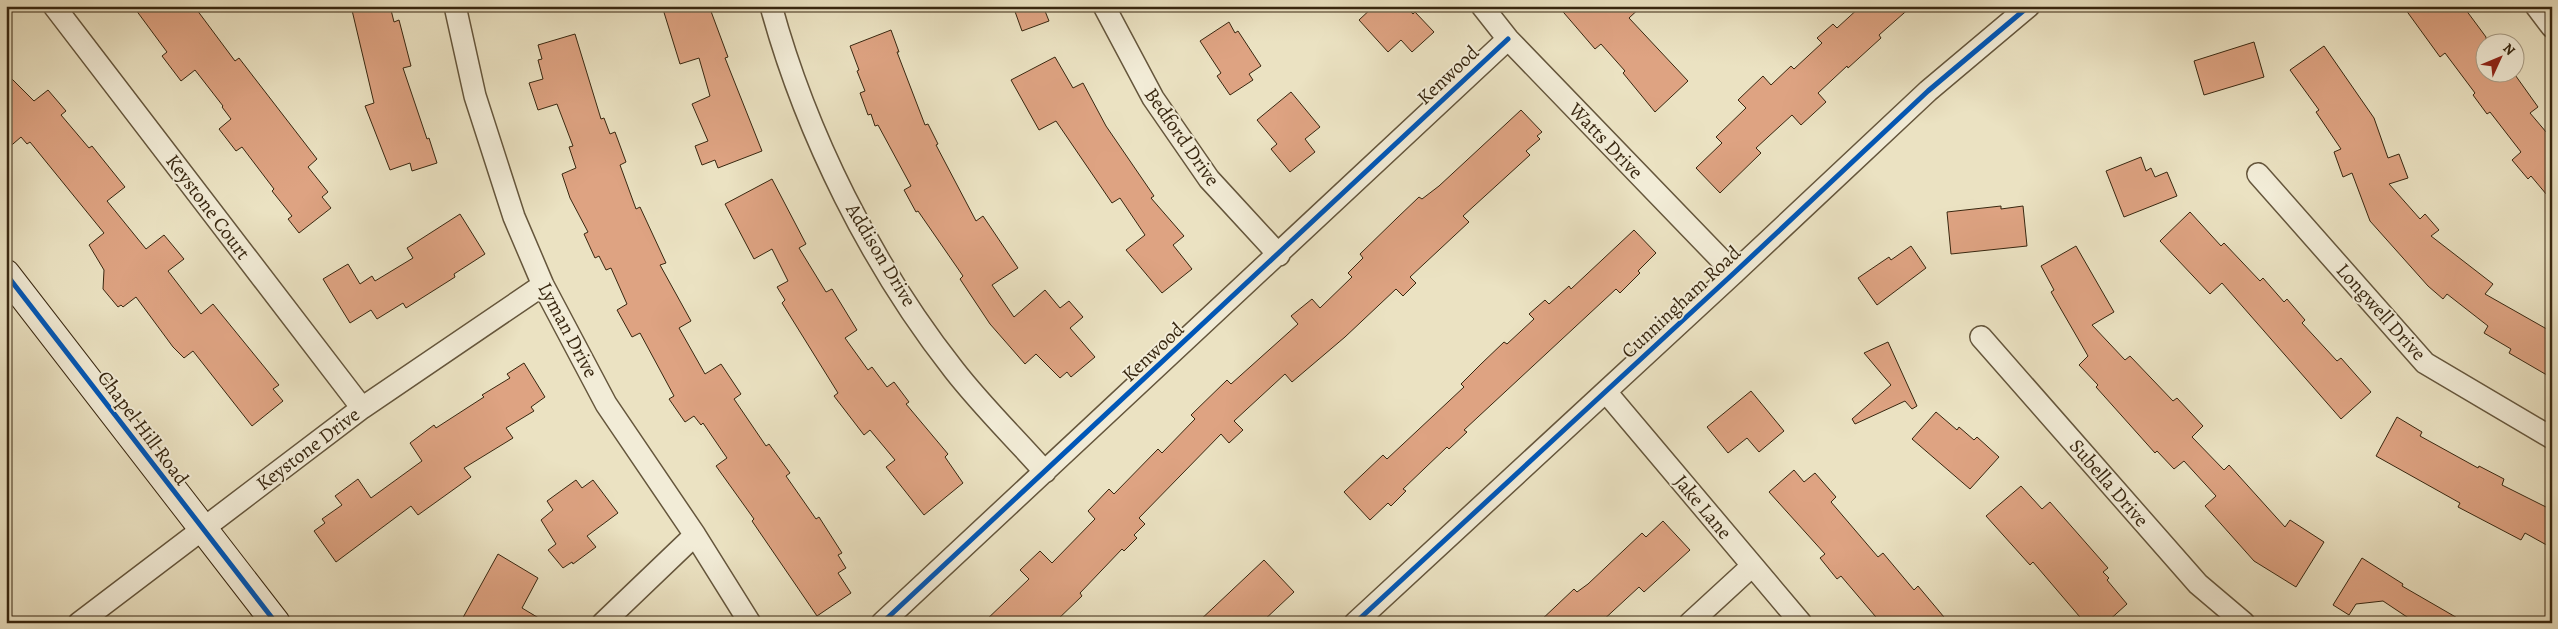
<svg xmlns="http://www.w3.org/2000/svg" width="2558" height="629" viewBox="0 0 2558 629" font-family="Alegreya,serif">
  <rect width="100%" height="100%" fill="#ebe2c2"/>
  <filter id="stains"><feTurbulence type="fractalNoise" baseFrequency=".004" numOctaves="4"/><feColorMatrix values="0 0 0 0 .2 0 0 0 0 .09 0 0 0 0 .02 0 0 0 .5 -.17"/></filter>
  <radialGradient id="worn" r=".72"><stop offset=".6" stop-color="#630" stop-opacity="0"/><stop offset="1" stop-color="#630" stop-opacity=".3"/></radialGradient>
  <path fill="#dea382" stroke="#382710" d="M 133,6 L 194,6 L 235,61 L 239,58 L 317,159 L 308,167 L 328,192 L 322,197 L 331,208 L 299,233 L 288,219 L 292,216 L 272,191 L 274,189 L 242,147 L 236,151 L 219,129 L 231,119 L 222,107 L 223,106 L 195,70 L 181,81 L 162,56 L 167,52 Z
    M 351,6 L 390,6 L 394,22 L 399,20 L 411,66 L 403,68 L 427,139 L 429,138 L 437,163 L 412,171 L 410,163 L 390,170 L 365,106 L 374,103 Z
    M 662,6 L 709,6 L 728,57 L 725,58 L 762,151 L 718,168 L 715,160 L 702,165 L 695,146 L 708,141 L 692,104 L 710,96 L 699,58 L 680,64 Z
    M 1013,6 L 1043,6 L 1049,21 L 1022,31 Z
    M 1374,6 L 1406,6 L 1413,14 L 1415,12 L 1434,32 L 1412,52 L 1401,40 L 1388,52 L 1359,20 Z
    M 1558,6 L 1642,6 L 1629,18 L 1688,81 L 1655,112 L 1623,73 L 1625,71 L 1601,44 L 1595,49 Z
    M 1861,6 L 1912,6 L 1879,35 L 1881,38 L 1848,68 L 1847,66 L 1818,93 L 1826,102 L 1801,125 L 1792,115 L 1756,148 L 1761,153 L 1720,193 L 1696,168 L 1722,143 L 1716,137 L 1746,108 L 1738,100 L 1763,76 L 1771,85 L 1791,66 L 1794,69 L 1822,43 L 1817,38 L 1833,24 L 1837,28 Z
    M 2403,6 L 2463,6 L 2486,37 L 2486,72 L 2513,72 L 2538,107 L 2530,113 L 2552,139 L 2552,201 L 2531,176 L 2528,179 L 2512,160 L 2521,152 L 2490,112 L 2487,114 L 2473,95 L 2475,93 L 2445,53 L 2440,57 Z
    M 1229,22 L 1235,33 L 1238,31 L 1261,66 L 1249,74 L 1253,80 L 1230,95 L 1217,76 L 1221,73 L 1200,41 Z
    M 891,30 L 899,52 L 897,52 L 925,125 L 928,124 L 938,144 L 936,145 L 976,221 L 983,216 L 1018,268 L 992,285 L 1014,317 L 1045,290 L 1060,308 L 1069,301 L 1083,317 L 1070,328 L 1095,357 L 1071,377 L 1067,372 L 1060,378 L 1036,354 L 1025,364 L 990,324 L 960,279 L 963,276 L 918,211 L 916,212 L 904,190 L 911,186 L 878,125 L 875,126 L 871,114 L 868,115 L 860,93 L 865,91 L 857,71 L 859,70 L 850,46 Z
    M 575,34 L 601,119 L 604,118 L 610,134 L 615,132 L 626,162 L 620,165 L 636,209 L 640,207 L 666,263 L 660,265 L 691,321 L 679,328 L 705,374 L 721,364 L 741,394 L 734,399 L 766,446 L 769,444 L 790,473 L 786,476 L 816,519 L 819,517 L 842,553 L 838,555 L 846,568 L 838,573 L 851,593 L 817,616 L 752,521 L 754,519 L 716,466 L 727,458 L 703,423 L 701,425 L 694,416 L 685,422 L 669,399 L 674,396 L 640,333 L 632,337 L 617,310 L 627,304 L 611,268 L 606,270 L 599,256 L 595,258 L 584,234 L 588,232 L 570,198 L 562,174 L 576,168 L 569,147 L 573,146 L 557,104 L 538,110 L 529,83 L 543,79 L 538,60 L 542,59 L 538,45 Z
    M 2254,42 L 2264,77 L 2204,95 L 2194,61 Z
    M 2324,46 L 2374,118 L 2388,158 L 2399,154 L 2408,178 L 2389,184 L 2420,219 L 2425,214 L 2439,230 L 2431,236 L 2493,284 L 2485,294 L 2552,332 L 2552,378 L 2509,353 L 2511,349 L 2484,333 L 2488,326 L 2447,294 L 2443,299 L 2428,286 L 2370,221 L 2352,173 L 2343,177 L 2334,152 L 2341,149 L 2316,112 L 2319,110 L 2290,70 Z
    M 1055,57 L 1073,88 L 1083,83 L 1106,126 L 1154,196 L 1151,198 L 1184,236 L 1173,245 L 1192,269 L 1162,293 L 1126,250 L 1145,235 L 1120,198 L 1112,203 L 1056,121 L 1039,130 L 1011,80 Z
    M 6,73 L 34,101 L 48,90 L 66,111 L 61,115 L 89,148 L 92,146 L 125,187 L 107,201 L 146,249 L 164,235 L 184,259 L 168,271 L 201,314 L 213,304 L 279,385 L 273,389 L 283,401 L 252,426 L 193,351 L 184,358 L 173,347 L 136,297 L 123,307 L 121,305 L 118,307 L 103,289 L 104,270 L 89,245 L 104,233 L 30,142 L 27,144 L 21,137 L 6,150 Z
    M 1291,92 L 1320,127 L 1305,139 L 1315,152 L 1290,172 L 1271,149 L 1277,144 L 1257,120 Z
    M 1521,110 L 1542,132 L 1537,136 L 1540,139 L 1526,151 L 1530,155 L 1463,216 L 1469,222 L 1410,277 L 1416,283 L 1403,296 L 1396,289 L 1345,337 L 1292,382 L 1285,374 L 1234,421 L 1243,430 L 1229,443 L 1221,434 L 1139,518 L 1145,524 L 1134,535 L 1137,538 L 1124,551 L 1122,549 L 1080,593 L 1082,596 L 1054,623 L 983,623 L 1029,579 L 1020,570 L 1040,551 L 1052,563 L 1095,519 L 1088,511 L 1109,489 L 1114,494 L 1158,449 L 1162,453 L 1195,419 L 1191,415 L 1227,380 L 1231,384 L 1298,324 L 1291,316 L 1312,299 L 1320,308 L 1352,277 L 1348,273 L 1363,258 L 1360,254 L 1397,218 L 1419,197 L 1422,199 L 1439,186 Z
    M 2141,157 L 2146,171 L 2151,168 L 2155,177 L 2167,172 L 2177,196 L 2124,217 L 2106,171 Z
    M 772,179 L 806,244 L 799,248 L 826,292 L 832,289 L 857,330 L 845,338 L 868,370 L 872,367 L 887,387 L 894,382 L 909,402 L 906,404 L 948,454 L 945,457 L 963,483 L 924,515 L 886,467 L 895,460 L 870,430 L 864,435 L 834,396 L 838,393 L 782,303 L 785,300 L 777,287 L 788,281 L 772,249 L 754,259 L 725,204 Z
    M 2001,206 L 2001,209 L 2023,206 L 2027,246 L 1951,254 L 1947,212 Z
    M 2190,212 L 2221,246 L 2224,243 L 2260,281 L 2263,278 L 2284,302 L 2287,299 L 2305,320 L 2302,323 L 2337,361 L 2341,358 L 2371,392 L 2341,419 L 2222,283 L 2210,294 L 2160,241 Z
    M 460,214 L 485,254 L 454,274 L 455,277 L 406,308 L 403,303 L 377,319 L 371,310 L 350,323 L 323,279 L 348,264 L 360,284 L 372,276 L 375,281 L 413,258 L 407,248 Z
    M 1634,230 L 1656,253 L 1638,271 L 1640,273 L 1620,293 L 1616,289 L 1464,430 L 1467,432 L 1449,449 L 1447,447 L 1403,489 L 1406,491 L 1391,506 L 1388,503 L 1370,520 L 1344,492 L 1383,455 L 1387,459 L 1464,387 L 1461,384 L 1481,364 L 1504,342 L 1507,344 L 1534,319 L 1529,314 L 1545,300 L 1549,304 L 1569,286 L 1571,289 Z
    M 1911,246 L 1926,268 L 1877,305 L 1858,278 L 1889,257 L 1891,260 Z
    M 2076,246 L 2114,312 L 2092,325 L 2125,360 L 2130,356 L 2173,401 L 2177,398 L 2203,426 L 2192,437 L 2224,470 L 2229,465 L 2285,527 L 2290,520 L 2324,542 L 2296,587 L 2254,561 L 2205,506 L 2216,496 L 2184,461 L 2174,469 L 2157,451 L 2155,453 L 2096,387 L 2098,385 L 2079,365 L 2088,356 L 2051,292 L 2054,290 L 2041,266 Z
    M 1888,342 L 1917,406 L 1912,409 L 1905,401 L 1855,424 L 1852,419 L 1891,385 L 1864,353 Z
    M 524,363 L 545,397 L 531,407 L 534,411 L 506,428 L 513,438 L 464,468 L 471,477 L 418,515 L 411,506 L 336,562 L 314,531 L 325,523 L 322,519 L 342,505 L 335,496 L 358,479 L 371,498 L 422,461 L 410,443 L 434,425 L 436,428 L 484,397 L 482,395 L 510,378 L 507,374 Z
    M 1751,391 L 1784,431 L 1759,452 L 1747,438 L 1728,453 L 1707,427 Z
    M 1936,412 L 1957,430 L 1959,427 L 1974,440 L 1977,437 L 1999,457 L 1970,489 L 1912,439 Z
    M 2397,417 L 2422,432 L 2420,436 L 2478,468 L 2479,466 L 2504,479 L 2502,485 L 2552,510 L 2552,548 L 2525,533 L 2521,540 L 2458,507 L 2460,503 L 2376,456 Z
    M 1794,470 L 1804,482 L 1815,473 L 1836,497 L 1831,502 L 1878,557 L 1883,553 L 1914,590 L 1918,586 L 1949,623 L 1881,623 L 1841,576 L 1837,579 L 1820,558 L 1825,554 L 1769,492 Z
    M 576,480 L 582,488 L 593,480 L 618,513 L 587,536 L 596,547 L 573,564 L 572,562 L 563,568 L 548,550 L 556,544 L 541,520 L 553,510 L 547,501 Z
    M 2021,486 L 2042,509 L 2050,502 L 2108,568 L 2103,572 L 2109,578 L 2107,580 L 2127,604 L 2106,623 L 2085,623 L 2033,562 L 2030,565 L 1986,516 Z
    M 1663,521 L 1690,550 L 1644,592 L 1639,587 L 1600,623 L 1538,623 L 1574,589 L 1577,592 L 1588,584 L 1642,533 L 1646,537 Z
    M 498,554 L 538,578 L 522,608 L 547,623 L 460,623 Z
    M 2362,558 L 2403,584 L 2402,586 L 2466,623 L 2416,623 L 2383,601 L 2356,604 L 2349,615 L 2333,605 Z
    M 1264,560 L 1294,592 L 1261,623 L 1197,623 Z"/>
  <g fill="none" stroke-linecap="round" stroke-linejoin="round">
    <g stroke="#65563c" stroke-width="24">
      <path id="street" d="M 54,6 L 362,408
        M 455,6 L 475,96 L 514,217 L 543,285 L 606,404 L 695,535 L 750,623
        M 771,6 C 806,134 872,266 954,370 C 982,406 1015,438 1045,472
        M 1104,6 L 1153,98 L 1209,179 L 1279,255
        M 1482,6 L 1508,39 L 1734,273
        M 2536,6 L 2552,27
        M 2258,174 L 2425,363 L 2552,438
        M 1981,337 L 2198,584 L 2244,623
        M 1606,392 L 1801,623
        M 79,623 L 362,408 L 543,285
        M 603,623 L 695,535
        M 882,623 L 1508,39
        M 1355,623 L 1734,273 L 1928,91 L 2029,6
        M 1690,623 L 1752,566"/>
    </g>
    <g stroke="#382710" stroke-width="30">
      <path id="secondary" d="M 6,274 L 276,623"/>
    </g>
    <use href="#street" stroke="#f2ecd7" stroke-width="21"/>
    <use href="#secondary" stroke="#f2ecd7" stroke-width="28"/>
    <g stroke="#f2ecd7" stroke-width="8">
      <path id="cycleway" d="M 6,274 L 276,623
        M 882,623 L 1508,39
        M 1355,623 L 1734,273 L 1928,91 L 2029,6"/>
    </g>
    <use href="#cycleway" stroke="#0057b8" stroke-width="5"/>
  </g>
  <g text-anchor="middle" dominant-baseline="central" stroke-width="4" stroke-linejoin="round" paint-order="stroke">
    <g font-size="20" fill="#382710" stroke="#f2ecd7">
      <text transform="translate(1448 75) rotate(-43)">Kenwood</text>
      <text transform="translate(1182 137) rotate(55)">Bedford Drive</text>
      <text transform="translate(1606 141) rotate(46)">Watts Drive</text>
      <text transform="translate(208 207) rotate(53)">Keystone Court</text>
      <text transform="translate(881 255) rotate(59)">Addison Drive</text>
      <text transform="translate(1681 302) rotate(-43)">Cunningham Road</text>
      <text transform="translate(2381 312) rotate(48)">Longwell Drive</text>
      <text transform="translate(568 330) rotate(62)">Lyman Drive</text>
      <text transform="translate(1153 352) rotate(-43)">Kenwood</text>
      <text transform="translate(143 428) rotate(53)">Chapel Hill Road</text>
      <text transform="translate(308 449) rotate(-37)">Keystone Drive</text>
      <text transform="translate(2109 483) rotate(49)">Subella Drive</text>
      <text transform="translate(1703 507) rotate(50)">Jake Lane</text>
    </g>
  </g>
  <rect width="2558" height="629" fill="none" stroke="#ebe2c2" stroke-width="25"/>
  <rect x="8" y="8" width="2543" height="614" fill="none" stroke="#382710" stroke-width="2.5"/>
  <rect x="12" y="12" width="2533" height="604" fill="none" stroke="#382710"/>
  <g transform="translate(2500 58) rotate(46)"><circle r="24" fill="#f2ecd7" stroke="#a89d87"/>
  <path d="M0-4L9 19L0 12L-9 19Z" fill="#8f2418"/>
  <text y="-8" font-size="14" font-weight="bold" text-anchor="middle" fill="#382710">N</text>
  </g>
  <rect width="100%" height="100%" filter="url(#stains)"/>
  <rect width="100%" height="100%" fill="url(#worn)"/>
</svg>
